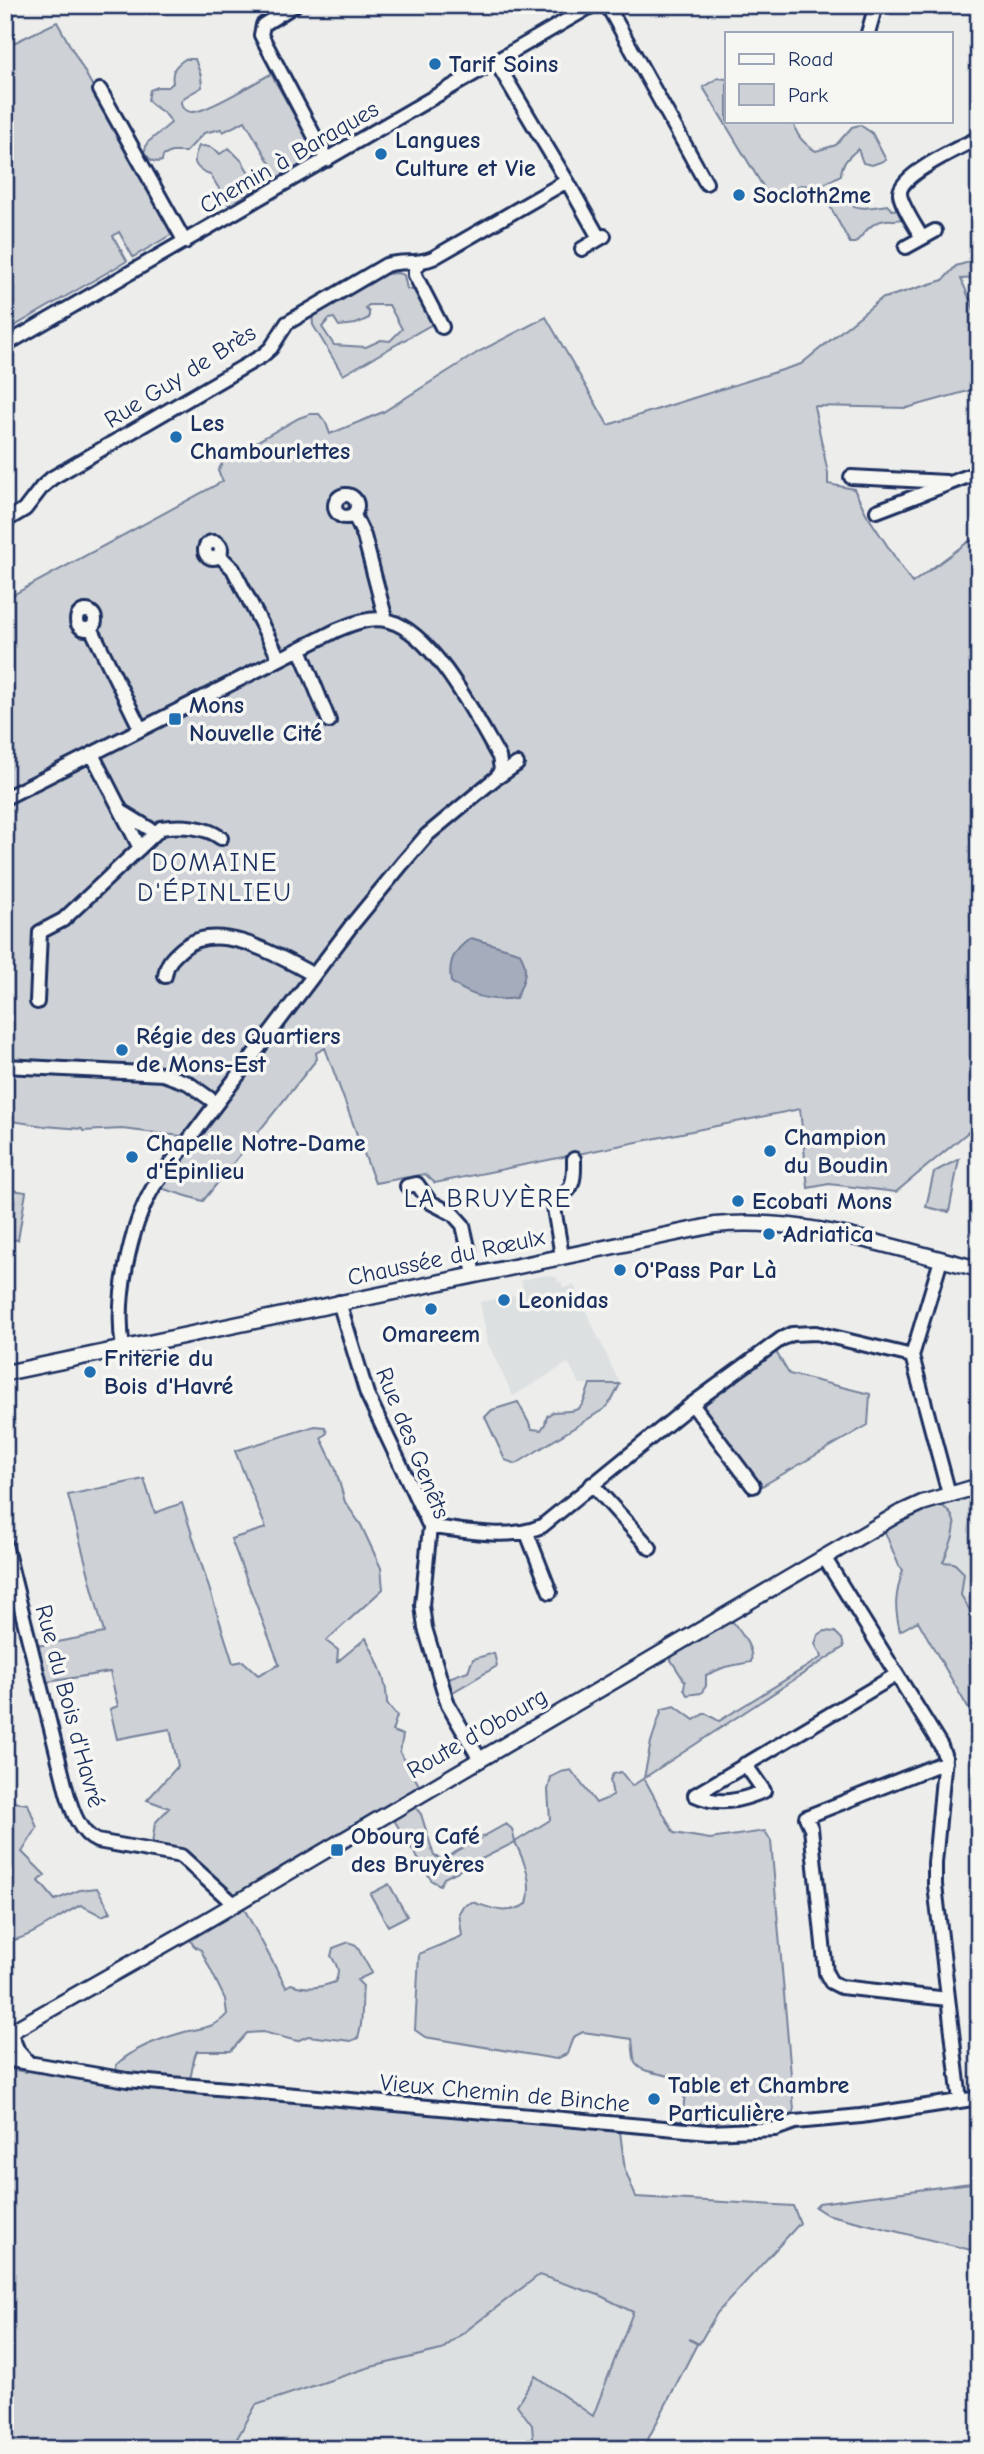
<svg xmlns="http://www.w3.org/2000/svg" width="984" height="2454" viewBox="0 0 984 2454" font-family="'Comic Neue',sans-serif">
  <rect width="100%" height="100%" fill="#edeeec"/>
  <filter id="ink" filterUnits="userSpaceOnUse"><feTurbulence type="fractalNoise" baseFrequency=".0143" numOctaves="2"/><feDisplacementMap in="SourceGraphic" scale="14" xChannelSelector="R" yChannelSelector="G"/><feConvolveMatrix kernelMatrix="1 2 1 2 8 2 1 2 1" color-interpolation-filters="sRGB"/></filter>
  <g filter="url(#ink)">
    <path fill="#dde0e1" d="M 546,1275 L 557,1277 L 558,1282 L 561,1281 L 563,1288 L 574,1285 L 620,1384 L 580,1384 L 568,1363 L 513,1396 L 488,1344 L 480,1302 L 524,1294 L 521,1280 Z
      M 979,1493 L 979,1626 L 961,1595 L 964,1573 L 899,1566 L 885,1532 L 912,1513 Z
      M 538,2275 L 599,2295 L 633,2312 L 593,2417 L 535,2376 L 532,2425 L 534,2449 L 231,2449 L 256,2405 L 367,2368 L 441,2350 Z"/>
    <path fill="#ced2d7" stroke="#74809a" stroke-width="2" fill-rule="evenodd" d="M 57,22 L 174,233 L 133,257 L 119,232 L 113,236 L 127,261 L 11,328 L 5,315 L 5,47 Z
      M 185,59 L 195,59 L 201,76 L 202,87 L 185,97 L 181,102 L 182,107 C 187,112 191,113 198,111 C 219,105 250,85 271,74 L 311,144 C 316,162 291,169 278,177 L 245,121 L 223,132 L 221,129 L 204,133 L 186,152 L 171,152 L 163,156 L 162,161 C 153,164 150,159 144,153 L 147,143 L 171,123 C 168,112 154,109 148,100 L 150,90 L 158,87 L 168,87 L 173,83 C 171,70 175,66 185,59 Z
      M 718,78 L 727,79 L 727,121 L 794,121 C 794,134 805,145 816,151 L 836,145 L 852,127 L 860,125 L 872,133 L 886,160 L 872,165 L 863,163 L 858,149 C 850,156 841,163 841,175 L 819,187 L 801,185 L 770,198 L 703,87 Z
      M 199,146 C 207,146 214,147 220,154 L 229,148 L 242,161 L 258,188 L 229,205 L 210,174 C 194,169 191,161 199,146 Z
      M 832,188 C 844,188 845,193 848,203 C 861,211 873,207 887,205 L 892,210 L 901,209 L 903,218 C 896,222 893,219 886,220 C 870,222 865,233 855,243 L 850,243 L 825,197 L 826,190 Z
      M 979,259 L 979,278 L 961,279 L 979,321 L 979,388 L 907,408 L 814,406 L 828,473 L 828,484 L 854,489 L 867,515 L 912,583 L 968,542 L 979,538 L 979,1123 L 896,1192 L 829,1184 L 808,1188 L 800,1109 L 435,1183 L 425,1174 L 375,1183 L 325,1048 L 316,1053 L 317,1059 L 203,1201 L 154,1186 L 186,1141 L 181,1136 L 122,1129 L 83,1131 L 82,1129 L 44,1126 L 5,1120 L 5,599 L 218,484 L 223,481 L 218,471 L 224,460 L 299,418 L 310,414 L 319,414 L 326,423 L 330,434 L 383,412 L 480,351 L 546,317 L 608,425 L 801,364 L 881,299 L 943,280 L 956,266 Z
      M 397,273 L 404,275 L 407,289 L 417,291 L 434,323 L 343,375 L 313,325 L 312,313 L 377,275 ZM 369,305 L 389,305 L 402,329 L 390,341 L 381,340 L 366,347 L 334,345 L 322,327 L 329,319 L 334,318 L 339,326 L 356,324 L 369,318 L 369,312 L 365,308 Z
      M 959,1159 L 949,1212 L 926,1207 L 934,1172 Z
      M 5,1189 L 26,1192 L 18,1240 L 5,1238 Z
      M 772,1345 L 789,1374 L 870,1394 L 868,1425 L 762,1486 L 759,1483 L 753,1486 L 692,1404 Z
      M 590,1384 L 620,1384 L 612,1400 L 604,1409 L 516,1464 L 505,1460 L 485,1417 L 492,1410 L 518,1402 L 532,1429 L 541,1430 L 545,1424 L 547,1416 L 553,1412 C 582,1410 580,1414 590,1384 Z
      M 315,1426 L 325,1427 L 327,1433 L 321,1438 L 335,1467 L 345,1502 L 361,1525 L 381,1568 L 383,1589 L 326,1641 L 338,1650 L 337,1662 L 366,1638 C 377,1660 387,1679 387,1704 L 397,1716 L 392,1731 L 403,1735 L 400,1752 L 423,1792 L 414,1806 L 421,1814 L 434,1856 L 443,1859 L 506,1824 L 512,1829 L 515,1842 L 550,1820 L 548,1790 L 551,1777 L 561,1772 L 571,1770 L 596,1803 L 613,1796 L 610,1780 L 613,1774 L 621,1772 L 632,1786 L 644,1778 L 651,1742 L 662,1709 L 675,1706 L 694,1720 L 705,1713 L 719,1721 L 822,1657 L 815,1644 L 818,1635 L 825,1631 L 835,1632 L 842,1639 L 844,1647 L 644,1778 L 674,1833 L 710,1839 L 765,1831 L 771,1841 L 795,2122 L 685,2130 L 682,2121 L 686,2084 C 673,2071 640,2076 635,2062 C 633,2055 633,2046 632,2039 L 583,2032 L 573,2037 L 567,2054 L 556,2059 L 425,2037 L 415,2030 L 419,1954 L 462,1936 L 459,1913 L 463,1906 L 472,1902 C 494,1909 505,1916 527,1904 C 533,1881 525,1863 515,1842 L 444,1878 L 440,1885 L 432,1881 L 389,1812 L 240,1901 L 286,1987 L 291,1984 C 307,1990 319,1988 335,1982 C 341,1972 337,1965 331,1956 L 333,1948 L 349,1942 L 356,1945 L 372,1973 L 357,1980 L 363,1986 C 361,2004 364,2022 358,2038 L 351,2041 L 308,2036 L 297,2041 L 263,2032 L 247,2033 L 231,2051 L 197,2051 C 191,2062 194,2074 187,2085 L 619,2124 L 625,2170 L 636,2197 L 793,2206 L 800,2223 L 717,2313 L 699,2344 L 689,2339 L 697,2344 L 643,2449 L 534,2449 L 532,2425 L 517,2405 L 535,2376 L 593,2416 L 633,2312 L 599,2295 L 539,2275 L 441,2350 L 367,2368 L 256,2405 L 231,2449 L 5,2449 L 5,2068 L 26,2072 L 28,2062 L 117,2075 L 116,2065 C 134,2048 157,2040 181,2033 C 199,2028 215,2029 227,2014 L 225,1999 L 201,1950 C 193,1947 190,1942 189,1933 L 233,1904 L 181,1856 L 151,1851 L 155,1823 L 169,1808 L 147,1800 L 178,1766 L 170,1729 L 117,1739 L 110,1709 L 118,1706 L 110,1672 L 41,1683 L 32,1647 L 104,1633 L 68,1495 L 144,1479 L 155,1513 L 182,1503 L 233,1663 L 243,1661 L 258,1675 L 279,1665 L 278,1661 L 231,1539 L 266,1528 L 235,1451 Z
      M 941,1505 C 965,1521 952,1539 943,1562 L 954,1563 L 964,1573 L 961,1595 L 979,1626 L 979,1727 L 918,1621 L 900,1631 C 894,1607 895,1595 903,1570 L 899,1566 L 885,1532 C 897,1515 922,1510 941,1505 Z
      M 726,1620 L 733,1622 C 741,1633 754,1648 751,1662 L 725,1667 L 706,1675 L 706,1686 L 701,1693 L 687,1695 L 684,1689 L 685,1682 L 671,1660 L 673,1654 Z
      M 494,1653 L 497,1666 L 451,1693 L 448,1683 L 451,1677 L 468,1671 L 473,1659 Z
      M 5,1801 L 28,1804 L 37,1828 L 22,1852 L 45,1875 L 39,1881 L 55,1900 L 80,1890 L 97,1888 L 111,1912 L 102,1916 L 81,1905 C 56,1917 33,1938 5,1942 Z
      M 389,1884 L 407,1916 L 388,1926 L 370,1894 Z
      M 979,2182 L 979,2252 L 826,2214 L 815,2207 L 819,2203 Z"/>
    <path fill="#a5acbc" stroke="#6e7a96" stroke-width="2" d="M 471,938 L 519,952 C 530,968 524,981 516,998 C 493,1002 470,996 451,982 C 448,961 454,950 471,938 Z"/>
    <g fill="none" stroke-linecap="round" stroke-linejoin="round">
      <g stroke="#1b2f5e" stroke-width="18">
        <path id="minor" d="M 295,5 L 263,25 L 261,35 L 327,160
          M 607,5 L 706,183
          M 868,33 L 874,12 L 879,5
          M 100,90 L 185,242
          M 567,181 L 599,238
          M 922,238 C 916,227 901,205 900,194 C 898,175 963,146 979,138
          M 906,247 L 935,231
          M 582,249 L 604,236
          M 419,264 L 415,270 L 415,275 L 442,327
          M 5,345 L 593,5
          M 851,477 L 946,482
          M335 506a11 11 0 1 1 22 0a11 11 0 1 1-22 0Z
          M 877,511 L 979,472
          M 354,515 L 364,536 L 386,620
          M 5,521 L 25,509 L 42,487 L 52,478 L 262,356 L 271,348 L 287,323 L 386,265 C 404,260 416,265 433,258 L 567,181 L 496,62
          M205 550a8 8 0 1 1 16 0a8 8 0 1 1-16 0Z
          M 219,555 L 233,569 L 279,658
          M77 620a9 9 0 1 1 18 0a9 9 0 1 1-18 0Z
          M 91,628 L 140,728
          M 300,649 L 329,721
          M 92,754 L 140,848
          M 498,777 L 517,764
          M 5,798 L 337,630 C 354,623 371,616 389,621 C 434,633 477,719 499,757 L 501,769 L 497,777 L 427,835 L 402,864 L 351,926 L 154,1186 C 129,1228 115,1301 123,1348
          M 124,813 L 155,832
          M 165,976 C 167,962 172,958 182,949 C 217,918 280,957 314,975
          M 37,1002 L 40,932 L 63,920 L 161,828 C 180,825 205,826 221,838
          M 5,1066 L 163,1074 L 188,1083 L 216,1103
          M 407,1186 L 417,1184 L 430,1202 L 453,1214 L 463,1225 L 474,1274
          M 562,1256 L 554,1208 C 557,1198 564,1196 569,1189 C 575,1181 574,1168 574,1159
          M 941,1260 L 912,1356 L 949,1494
          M 339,1302 L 367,1394 L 430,1527 L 422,1605 L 425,1628 L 448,1705 L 479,1758
          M 692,1404 L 753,1486
          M 592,1484 L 650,1548
          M 430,1527 C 466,1530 509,1541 542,1526 L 692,1404 L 781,1339 L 792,1334 L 816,1333 L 912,1356
          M 527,1533 L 550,1592
          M 5,1544 L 67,1793 C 72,1810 79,1833 97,1841 L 181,1856 L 234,1904
          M 824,1557 L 941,1746 L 945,1757 L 935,1863 L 935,1885 L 960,2101
          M 945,1762 L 806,1817 L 811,1828 L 826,1973 L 831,1982 L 841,1987 L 948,1999
          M 745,1764 L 764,1791 C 740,1801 719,1806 695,1795 L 896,1675
          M 10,2032 L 18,2051 L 28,2062
          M 5,2059 L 127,2080 L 709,2132 L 775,2129 L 795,2122 L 861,2116 L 979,2098"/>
      </g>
      <g stroke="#1b2f5e" stroke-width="19">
        <path id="major" d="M 5,1373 L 715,1225 C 805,1216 892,1248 979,1269
          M 5,2035 L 192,1929 L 898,1514 L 922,1503 L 979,1486"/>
      </g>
      <use href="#minor" stroke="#f6f6f2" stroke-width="12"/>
      <use href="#major" stroke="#f6f6f2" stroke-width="14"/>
    </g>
  </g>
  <g fill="#1f6fb2" stroke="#f6f6f2" stroke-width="2.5">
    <circle cx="435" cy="64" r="7"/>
    <circle cx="381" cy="154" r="7"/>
    <circle cx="739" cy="195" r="7"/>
    <circle cx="176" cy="437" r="7"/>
    <rect x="168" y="712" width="14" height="14" rx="3.5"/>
    <circle cx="122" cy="1050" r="7"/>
    <circle cx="770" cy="1151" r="7"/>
    <circle cx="132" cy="1157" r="7"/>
    <circle cx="738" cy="1201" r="7"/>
    <circle cx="769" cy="1234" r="7"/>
    <circle cx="620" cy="1270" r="7"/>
    <circle cx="504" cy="1300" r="7"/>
    <circle cx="431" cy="1309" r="7"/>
    <circle cx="90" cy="1372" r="7"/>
    <rect x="330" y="1843" width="14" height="14" rx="3.5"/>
    <circle cx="654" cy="2099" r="7"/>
  </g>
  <g text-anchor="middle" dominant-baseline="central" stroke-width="7" stroke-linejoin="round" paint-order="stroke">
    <g font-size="24" font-weight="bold" fill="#1b2f5e" stroke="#f6f6f2" text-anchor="start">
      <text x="449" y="64">Tarif Soins</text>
      <text x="395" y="140">Langues<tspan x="395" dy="28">Culture et Vie</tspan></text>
      <text x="753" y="195">Socloth2me</text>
      <text x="190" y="423">Les<tspan x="190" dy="28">Chambourlettes</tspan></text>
      <text x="189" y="705">Mons<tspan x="189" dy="28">Nouvelle Cité</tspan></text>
      <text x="136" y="1036">Régie des Quartiers<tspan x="136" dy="28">de Mons-Est</tspan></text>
      <text x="784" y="1137">Champion<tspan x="784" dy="28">du Boudin</tspan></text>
      <text x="146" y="1143">Chapelle Notre-Dame<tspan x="146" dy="28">d'Épinlieu</tspan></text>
      <text x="752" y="1201">Ecobati Mons</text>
      <text x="783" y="1234">Adriatica</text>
      <text x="634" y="1270">O'Pass Par Là</text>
      <text x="518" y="1300">Leonidas</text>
      <text x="431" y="1334" text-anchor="middle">Omareem</text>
      <text x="104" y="1358">Friterie du<tspan x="104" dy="28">Bois d'Havré</tspan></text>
      <text x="351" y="1836">Obourg Café<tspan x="351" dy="28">des Bruyères</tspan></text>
      <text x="668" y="2085">Table et Chambre<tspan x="668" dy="28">Particulière</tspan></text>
    </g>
    <g font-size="24" fill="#1b2f5e" stroke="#f6f6f2">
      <text transform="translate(289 157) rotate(-30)">Chemin à Baraques</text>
      <text transform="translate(180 376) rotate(-32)">Rue Guy de Brès</text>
      <text transform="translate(446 1257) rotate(-12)">Chaussée du Rœulx</text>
      <text transform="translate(413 1443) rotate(68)">Rue des Genêts</text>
      <text transform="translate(70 1706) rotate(75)">Rue du Bois d'Havré</text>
      <text transform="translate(477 1733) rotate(-30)">Route d'Obourg</text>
      <text transform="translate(505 2093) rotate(5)">Vieux Chemin de Binche</text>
    </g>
    <g font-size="26" letter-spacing="2" fill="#1b2f5e" stroke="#f6f6f2">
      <text x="215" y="863">DOMAINE<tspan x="215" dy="30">D'ÉPINLIEU</tspan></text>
      <text x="488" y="1199">LA BRUYÈRE</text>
    </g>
  </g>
  <rect width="984" height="2454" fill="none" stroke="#f6f6f2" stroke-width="28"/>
  <rect x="14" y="14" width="956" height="2426" fill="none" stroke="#1b2f5e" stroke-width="2.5" filter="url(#ink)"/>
  <rect x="725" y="32" width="228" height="91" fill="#f6f6f2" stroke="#9ea6b7" stroke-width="2"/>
  <rect x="739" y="54" width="35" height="10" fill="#f6f6f2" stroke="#9ea6b7" stroke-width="2"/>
  <text x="788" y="66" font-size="21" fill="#1b2f5e">Road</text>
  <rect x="739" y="84" width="35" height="21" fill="#ced2d7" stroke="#9ea6b7" stroke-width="2"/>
  <text x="788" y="102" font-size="21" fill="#1b2f5e">Park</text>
</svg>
